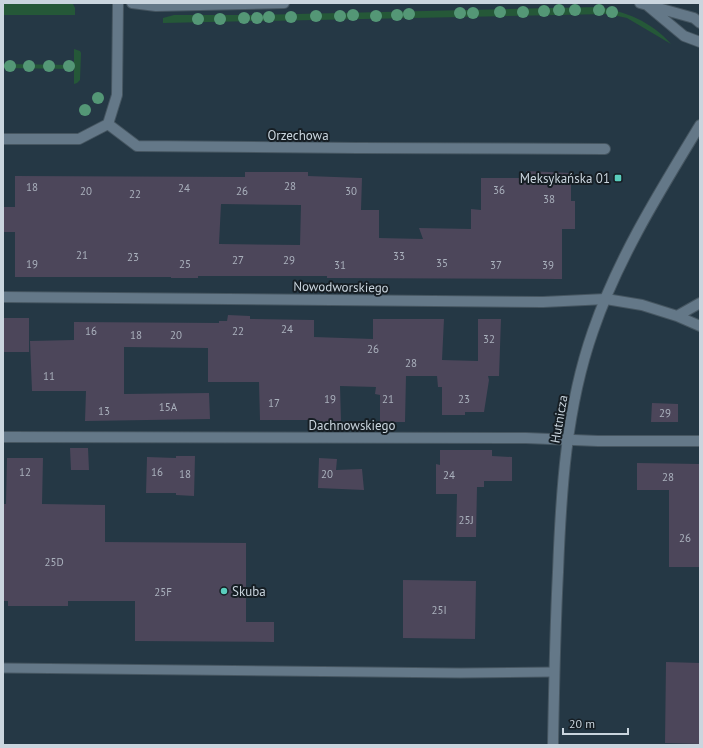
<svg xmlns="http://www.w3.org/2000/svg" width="703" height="748" viewBox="0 0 703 748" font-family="'PT Sans',sans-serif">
  <rect width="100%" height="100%" fill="#253845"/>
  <path fill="#255838" d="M 3,3 L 59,3 L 73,4 L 75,8 L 75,15 L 3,15 Z
    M 598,7 C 625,11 652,22 671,44 L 627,18 L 608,14 L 163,23 L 163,18 L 174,15 L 250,15 Z
    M 74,49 L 80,51 L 81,53 L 80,80 L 77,83 L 74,84 L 74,69 L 3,68 L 3,64 L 74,65 Z"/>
  <path fill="#4c465a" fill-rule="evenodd" d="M 526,171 L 571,173 L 571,201 L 575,201 L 575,229 L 562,229 L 562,279 L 327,278 L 327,276 L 198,276 L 198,278 L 171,278 L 171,277 L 15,277 L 15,232 L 3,232 L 3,207 L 15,207 L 15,176 L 245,177 L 245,172 L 308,172 L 308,176 L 362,178 L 361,210 L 379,210 L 379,238 L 423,239 L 419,228 L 471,229 L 471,209 L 481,210 L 481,178 L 526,178 ZM 221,204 L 301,205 L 300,245 L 219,244 Z
    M 228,315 L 250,316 L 250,319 L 314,320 L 314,337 L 373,339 L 373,319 L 444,319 L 442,360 L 478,361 L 478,319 L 501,319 L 499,376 L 488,376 L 489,380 L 484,412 L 465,412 L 465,415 L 442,415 L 442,387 L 438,387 L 437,376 L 406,376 L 405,422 L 380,422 L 380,395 L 375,394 L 376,387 L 340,386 L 341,421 L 319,422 L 319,420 L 260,420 L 259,382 L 208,382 L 208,348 L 124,347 L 124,394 L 209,393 L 210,419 L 85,421 L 86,391 L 32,391 L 30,341 L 74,340 L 74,322 L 219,323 L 219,321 L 227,321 Z
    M 3,318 L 29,318 L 29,352 L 3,352 Z
    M 652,403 L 678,404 L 678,422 L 651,422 Z
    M 70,448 L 88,448 L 89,470 L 71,470 Z
    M 440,450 L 492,450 L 492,456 L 512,457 L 512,481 L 484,481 L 484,487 L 477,487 L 476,537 L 456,537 L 457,494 L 436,494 L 436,464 L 440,465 Z
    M 176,456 L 195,456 L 194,496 L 176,495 L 176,493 L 146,493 L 147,457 L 176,458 Z
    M 7,458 L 43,458 L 42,504 L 105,505 L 105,542 L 246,543 L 246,622 L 274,622 L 274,642 L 135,641 L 135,601 L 68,601 L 68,606 L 8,606 L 8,601 L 3,601 L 3,504 L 6,504 Z
    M 319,458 L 337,459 L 336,470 L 362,469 L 364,490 L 318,488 Z
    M 637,463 L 699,464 L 700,567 L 669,567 L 669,490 L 637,490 Z
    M 403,580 L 476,581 L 475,639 L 403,638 Z
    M 666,662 L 700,663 L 700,744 L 665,743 Z"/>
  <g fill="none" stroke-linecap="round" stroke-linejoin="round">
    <g stroke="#465661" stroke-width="11">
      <path id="service" d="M 3,668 L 460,673 L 554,672"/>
    </g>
    <g stroke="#465661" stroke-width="12">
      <path id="minor" d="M 132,3 L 156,6 L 284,3
        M 640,3 L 694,18 L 700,23
        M 648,6 L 684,36 L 700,42
        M 108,124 L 137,146 L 357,148 L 605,149
        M 108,124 L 117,95 L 118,3
        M 3,139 L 79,139 L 108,124
        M 3,297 L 543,302 L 606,299 L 642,305 L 677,316 L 700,326
        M 677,316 L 700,303
        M 3,437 L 526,438 L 598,441 L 700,441"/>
    </g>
    <g stroke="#465661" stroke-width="12">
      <path id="secondary" d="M 553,745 C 554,687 555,630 558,572 C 561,491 566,408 593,331 C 618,258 660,191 700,125"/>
    </g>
    <use href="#service" stroke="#647888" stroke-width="9"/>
    <use href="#minor" stroke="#647888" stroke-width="10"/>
    <use href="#secondary" stroke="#647888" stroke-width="10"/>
  </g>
  <g fill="#549776">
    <circle cx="559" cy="10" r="6"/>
    <circle cx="575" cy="10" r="6"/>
    <circle cx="599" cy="10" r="6"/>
    <circle cx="544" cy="11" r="6"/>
    <circle cx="500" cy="12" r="6"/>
    <circle cx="523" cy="12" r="6"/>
    <circle cx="612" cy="12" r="6"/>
    <circle cx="460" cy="13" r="6"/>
    <circle cx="473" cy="13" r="6"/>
    <circle cx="409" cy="14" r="6"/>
    <circle cx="353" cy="15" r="6"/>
    <circle cx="397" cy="15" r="6"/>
    <circle cx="316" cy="16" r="6"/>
    <circle cx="340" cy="16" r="6"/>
    <circle cx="376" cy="16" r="6"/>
    <circle cx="269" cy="17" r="6"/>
    <circle cx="291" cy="17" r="6"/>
    <circle cx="244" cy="18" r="6"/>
    <circle cx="257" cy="18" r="6"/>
    <circle cx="198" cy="19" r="6"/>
    <circle cx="220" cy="19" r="6"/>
    <circle cx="10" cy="66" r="6"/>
    <circle cx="29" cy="66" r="6"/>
    <circle cx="49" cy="66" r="6"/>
    <circle cx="69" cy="66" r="6"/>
    <circle cx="98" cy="98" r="6"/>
    <circle cx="85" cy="110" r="6"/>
  </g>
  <g fill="#5acebd" stroke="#161e24" stroke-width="1.5">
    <rect x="614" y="174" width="8" height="8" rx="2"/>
    <circle cx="224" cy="591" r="4"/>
  </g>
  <g text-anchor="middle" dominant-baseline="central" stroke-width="4" stroke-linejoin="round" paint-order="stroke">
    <g font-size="11" fill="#aab1bd">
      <text x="290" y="186">28</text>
      <text x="32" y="187">18</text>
      <text x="184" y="188">24</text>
      <text x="499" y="190">36</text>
      <text x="86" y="191">20</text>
      <text x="242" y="191">26</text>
      <text x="351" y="191">30</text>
      <text x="135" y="194">22</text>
      <text x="549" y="199">38</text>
      <text x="82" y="255">21</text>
      <text x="399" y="256">33</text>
      <text x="133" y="257">23</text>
      <text x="238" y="260">27</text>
      <text x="289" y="260">29</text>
      <text x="442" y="263">35</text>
      <text x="32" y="264">19</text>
      <text x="185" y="264">25</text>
      <text x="340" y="265">31</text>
      <text x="496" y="265">37</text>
      <text x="548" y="265">39</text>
      <text x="287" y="329">24</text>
      <text x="91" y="331">16</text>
      <text x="238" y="331">22</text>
      <text x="136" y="335">18</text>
      <text x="176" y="335">20</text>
      <text x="489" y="339">32</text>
      <text x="373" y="349">26</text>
      <text x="411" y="363">28</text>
      <text x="49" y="376">11</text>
      <text x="330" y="399">19</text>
      <text x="388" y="399">21</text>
      <text x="464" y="399">23</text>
      <text x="274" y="403">17</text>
      <text x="168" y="407">15A</text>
      <text x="104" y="411">13</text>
      <text x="665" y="413">29</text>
      <text x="25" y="472">12</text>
      <text x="157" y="472">16</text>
      <text x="185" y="474">18</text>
      <text x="327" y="474">20</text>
      <text x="449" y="475">24</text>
      <text x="668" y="477">28</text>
      <text x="466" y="520">25J</text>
      <text x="685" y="538">26</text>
      <text x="54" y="562">25D</text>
      <text x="163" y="592">25F</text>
      <text x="439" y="610">25I</text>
    </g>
    <g font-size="13" fill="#cad5de" stroke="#161e24">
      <text x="298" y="135">Orzechowa</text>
      <text transform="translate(341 287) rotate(1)">Nowodworskiego</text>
      <text transform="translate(559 419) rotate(-80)">Hutnicza</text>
      <text x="352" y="425">Dachnowskiego</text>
    </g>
    <g font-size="13" fill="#cad5de" stroke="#161e24" text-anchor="end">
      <text x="610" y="178">Meksykańska 01</text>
      <text x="232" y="591" text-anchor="start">Skuba</text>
    </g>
  </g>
  <rect width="703" height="748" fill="none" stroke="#cad5de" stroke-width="8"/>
  <path d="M563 728v6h65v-6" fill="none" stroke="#cad5de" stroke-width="2"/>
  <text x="569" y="728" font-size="12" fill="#cad5de" stroke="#161e24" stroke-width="3" paint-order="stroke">20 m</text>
</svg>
